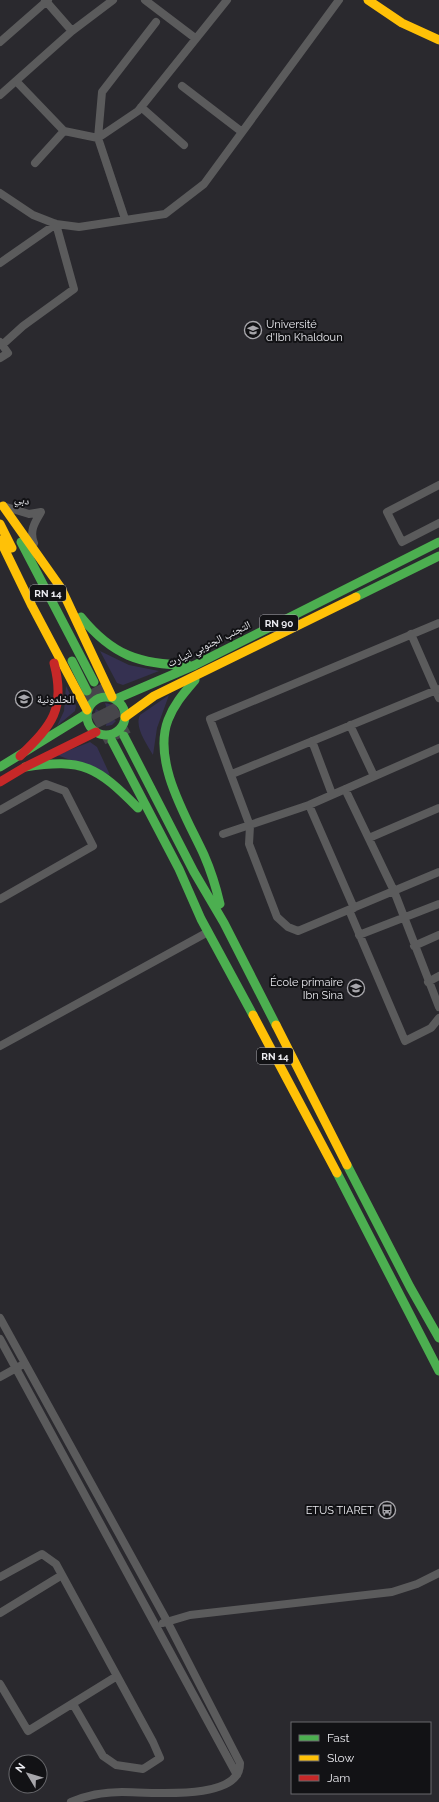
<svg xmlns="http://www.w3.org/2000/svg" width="439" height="1802" viewBox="0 0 439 1802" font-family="Raleway,'Noto Naskh Arabic',sans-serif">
  <rect width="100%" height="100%" fill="#2a292e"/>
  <path fill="#353151" d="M 100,651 L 129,665 L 159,671 L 123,685 L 117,683 Z
    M 66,686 L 76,706 L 75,711 L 57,726 L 64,711 Z
    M 169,695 L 157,728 L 153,755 C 147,744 134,727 140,715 Z
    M 105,703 L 114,705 L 116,708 L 108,713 Z
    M 96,709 L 104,714 L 96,721 L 94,715 Z
    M 108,716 L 116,721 L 112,725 L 106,726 L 107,717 Z
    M 90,742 L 97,747 L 110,775 L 57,755 Z"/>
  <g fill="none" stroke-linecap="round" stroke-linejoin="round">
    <path stroke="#47464b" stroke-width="15" stroke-dasharray="15 8" stroke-linecap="butt" d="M 97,686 L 124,736
      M 87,691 L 112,741"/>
    <path stroke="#5b5b5c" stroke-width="8" d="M 45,0 L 72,31
      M 145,0 L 195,38
      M 0,42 L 48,0
      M 16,81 L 64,131 L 98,138 L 138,111 L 227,0
      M 182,86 L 242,132
      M 0,95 L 72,31 L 113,0
      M 141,107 L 184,145
      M 35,163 L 64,131
      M 0,193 L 33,215 L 56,224 L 79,227 L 165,214 L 204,184 L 339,0
      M 125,219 L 98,138 L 102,92 L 156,22
      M 0,263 L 56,224 L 74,289 L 23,326 L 2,345
      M 0,342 L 8,353 L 0,358
      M 439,485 L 387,512 L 402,542 L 439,523
      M 6,507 L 29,514 L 41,512 C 35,522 29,531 34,543
      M 439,623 L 210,719 L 250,826 L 249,844 L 277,917 L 288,927 L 298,931 L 439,872
      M 411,634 L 439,698
      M 350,725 L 374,776
      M 312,741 L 332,794
      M 232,774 L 439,689
      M 345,789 L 394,891 L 439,1007
      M 309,805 L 354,908
      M 0,810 L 46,784 L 65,791 L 93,846 L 0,899
      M 223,834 L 309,805 L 439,748
      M 369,838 L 439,808
      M 349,910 L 405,1041 L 431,1028 L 439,1018
      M 359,935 L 439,904
      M 414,946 L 439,935
      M 428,982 L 439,976
      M 0,1046 L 208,932
      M 0,1318 L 167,1621 L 240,1763 C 241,1802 150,1792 122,1792 C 104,1792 87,1795 71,1802
      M 0,1339 L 237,1775
      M 0,1377 L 20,1366
      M 0,1577 L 42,1554 L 56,1564 L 153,1742 L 160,1758 L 143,1769 L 116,1765 L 103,1756 L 73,1704
      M 0,1613 L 62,1575
      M 163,1623 L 190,1615 L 392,1592 L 417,1584 L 439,1573
      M 0,1684 L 28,1731 L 117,1676"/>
    <path stroke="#4caf50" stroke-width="9" d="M 21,542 L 94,682
      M 356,597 L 439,556
      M 81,617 C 112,655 140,665 188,665
      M 72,661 L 87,691
      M 195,680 C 184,693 174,704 168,720 C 152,762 187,818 204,855 C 211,871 216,887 220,904
      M87 716a19 19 0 1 1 38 0a19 19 0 1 1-38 0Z
      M 116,699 L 195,665 L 439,542
      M 124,736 L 194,872 L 224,923 L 276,1025
      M 112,741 L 179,869 L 201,919 L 253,1015
      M 0,767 L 86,714
      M 25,767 C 84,758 97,767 138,808
      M 347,1165 L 410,1287 L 439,1338
      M 337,1173 L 439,1371"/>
    <path stroke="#ffc107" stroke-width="9" d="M 368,0 L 402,23 L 439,40
      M 3,506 L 61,588 L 112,697
      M 0,524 L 12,548
      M 0,540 L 32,606 L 87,710
      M 125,717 L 154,696 L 356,597
      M 253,1015 L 337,1173
      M 276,1025 L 347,1165"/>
    <path stroke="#c62828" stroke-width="9" d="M 20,756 C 52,725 66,709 54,663
      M 0,782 L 25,767 L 96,732"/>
  </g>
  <defs>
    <g id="university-ring" transform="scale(0.9)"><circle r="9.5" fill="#121215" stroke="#a7a6ab" stroke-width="1.5"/><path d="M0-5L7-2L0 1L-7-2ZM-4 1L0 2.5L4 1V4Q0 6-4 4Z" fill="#a7a6ab"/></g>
    <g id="school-ring" transform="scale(0.9)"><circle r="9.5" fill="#121215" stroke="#a7a6ab" stroke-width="1.5"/><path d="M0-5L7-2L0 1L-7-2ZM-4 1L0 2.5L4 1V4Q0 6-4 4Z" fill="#a7a6ab"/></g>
    <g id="bus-ring" transform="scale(0.9)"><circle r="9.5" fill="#121215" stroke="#a7a6ab" stroke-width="1.5"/><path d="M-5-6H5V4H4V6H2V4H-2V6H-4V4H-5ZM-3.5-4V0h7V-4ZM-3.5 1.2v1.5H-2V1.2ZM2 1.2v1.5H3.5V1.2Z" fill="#a7a6ab"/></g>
  </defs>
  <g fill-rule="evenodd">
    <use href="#university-ring" x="253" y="330"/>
    <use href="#university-ring" x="24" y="699"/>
    <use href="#school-ring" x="356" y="988"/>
    <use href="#bus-ring" x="387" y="1510"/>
  </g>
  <g text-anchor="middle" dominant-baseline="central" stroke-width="4" stroke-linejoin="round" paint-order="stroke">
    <g fill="#121215" stroke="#a9a9ae" stroke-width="1">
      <rect x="30" y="585" width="36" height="16" rx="3"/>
      <rect x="260" y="615" width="38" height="16" rx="3"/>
      <rect x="257" y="1048" width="36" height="16" rx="3"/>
    </g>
    <g font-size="10" font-weight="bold" fill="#eaeaef">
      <text x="48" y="593">RN 14</text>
      <text x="279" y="623">RN 90</text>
      <text x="275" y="1056">RN 14</text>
    </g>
    <g font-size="11" fill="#eaeaef" stroke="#121215" text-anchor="start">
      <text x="266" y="324">Université<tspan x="266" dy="13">d'Ibn Khaldoun</tspan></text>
      <text x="37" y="699">الخلدونية</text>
      <text x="343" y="982" text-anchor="end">École primaire<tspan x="343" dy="13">Ibn Sina</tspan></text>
      <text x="374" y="1510" text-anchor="end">ETUS TIARET</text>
    </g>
    <g font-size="11" fill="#eaeaef" stroke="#121215">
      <text transform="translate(22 500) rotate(12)">دبي</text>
      <text transform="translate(209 644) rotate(-26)">التجنب الجنوبي لتيارت</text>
    </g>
  </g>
  <rect x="291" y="1722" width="140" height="72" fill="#121215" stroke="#68686c"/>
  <rect x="299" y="1735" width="20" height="6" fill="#4caf50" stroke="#68686c"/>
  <text x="327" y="1742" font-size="12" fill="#eaeaef">Fast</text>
  <rect x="299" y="1755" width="20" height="6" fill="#ffc107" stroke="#68686c"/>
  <text x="327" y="1762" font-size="12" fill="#eaeaef">Slow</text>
  <rect x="299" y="1775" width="20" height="6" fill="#c62828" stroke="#68686c"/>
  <text x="327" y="1782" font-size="12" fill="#eaeaef">Jam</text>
  <g transform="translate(28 1774) rotate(308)"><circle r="19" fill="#121215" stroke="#68686c"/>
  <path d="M0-3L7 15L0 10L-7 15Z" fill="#a7a6ab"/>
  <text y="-6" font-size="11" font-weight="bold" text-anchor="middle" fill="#eaeaef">N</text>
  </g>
</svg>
